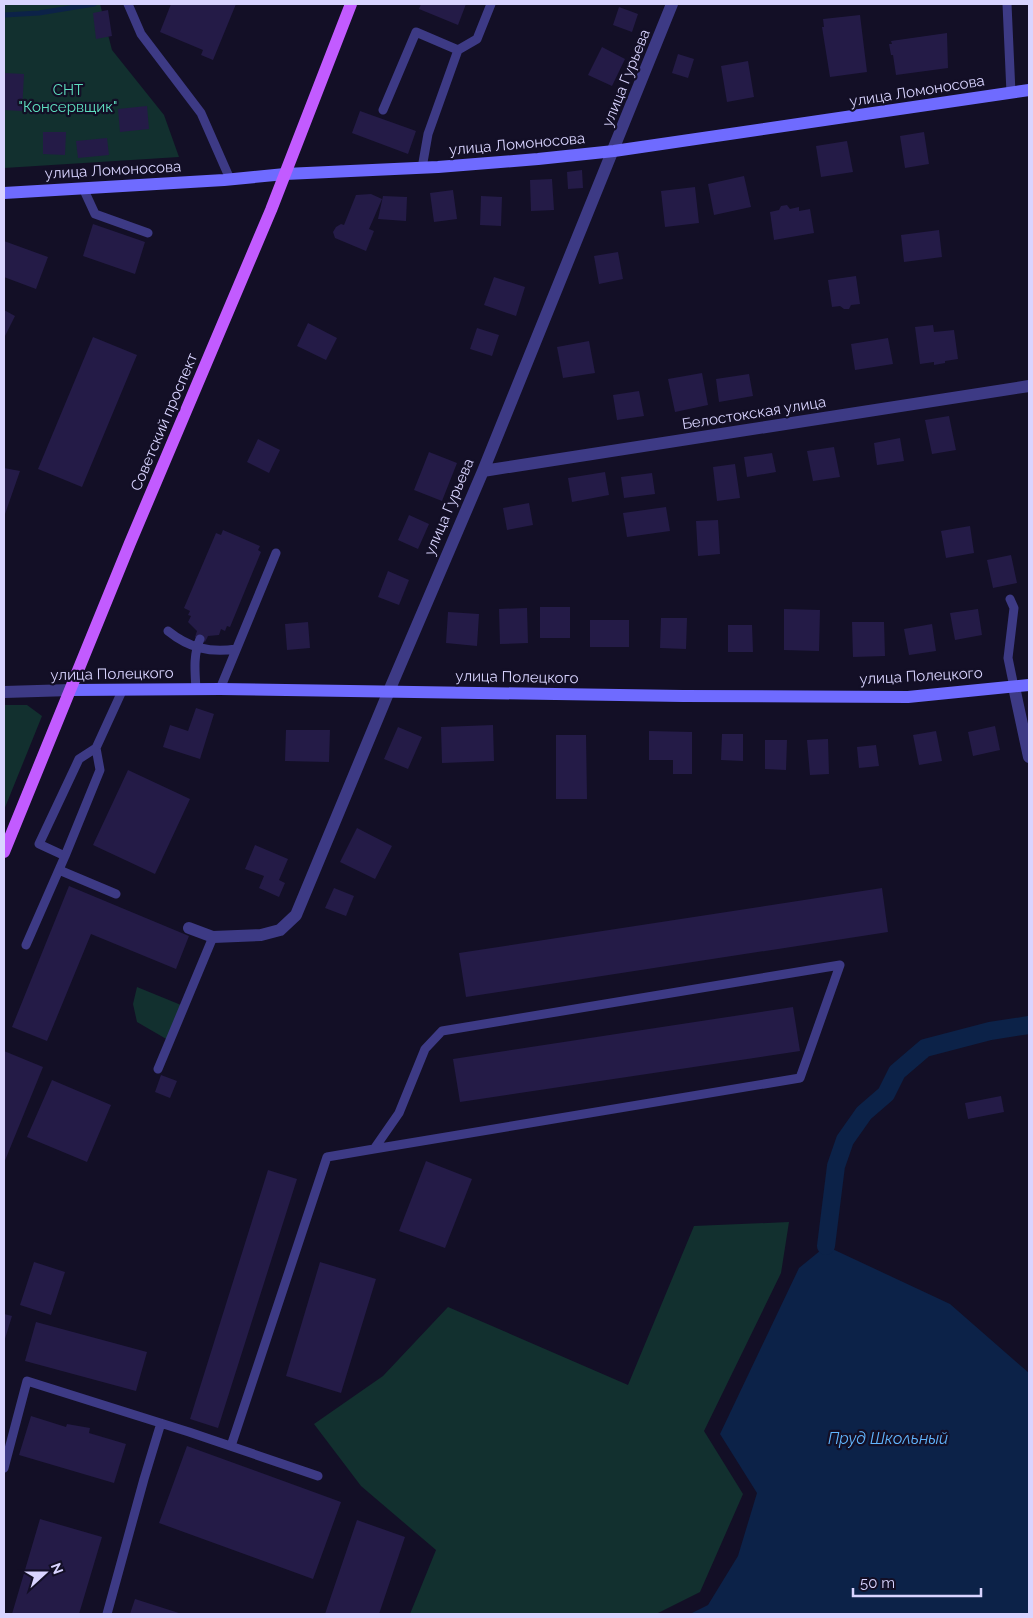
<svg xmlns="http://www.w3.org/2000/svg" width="1033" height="1618" viewBox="0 0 1033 1618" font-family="Raleway,sans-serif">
  <rect width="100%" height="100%" fill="#130f26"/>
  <path fill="#12302f" d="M 4,4 L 100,4 L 112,50 L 164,115 L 179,157 L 4,168 Z
    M 4,705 L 27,705 L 42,716 L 4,810 Z
    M 137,987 L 181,1005 L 168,1040 L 137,1022 L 133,1004 Z
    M 789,1222 L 781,1273 L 704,1431 L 743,1494 L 700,1592 L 656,1614 L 410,1614 L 436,1550 L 361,1486 L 314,1424 L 383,1376 L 448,1307 L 628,1385 L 694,1226 Z"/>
  <path fill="#0c2248" d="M 826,1246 L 950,1304 L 1029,1373 L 1029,1614 L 690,1614 L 708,1605 L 738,1556 L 757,1493 L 720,1434 L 799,1268 Z"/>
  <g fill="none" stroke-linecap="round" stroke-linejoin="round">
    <path stroke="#0c2248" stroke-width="5" d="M 4,15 L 39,13 L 94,4"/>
    <path stroke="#0c2248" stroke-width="18" d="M 826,1246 L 836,1166 L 845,1140 L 864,1113 L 886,1094 L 897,1072 L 925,1048 L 990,1031 L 1029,1025"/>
  </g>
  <path fill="#241b47" d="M 171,4 L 236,4 L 213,60 L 201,55 L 203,50 L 160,32 Z
    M 421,4 L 466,4 L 458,25 L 419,9 Z
    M 619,7 L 638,14 L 632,32 L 613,25 Z
    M 108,10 L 112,36 L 96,39 L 93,13 Z
    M 860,15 L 867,72 L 830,77 L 822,27 L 824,27 L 823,19 Z
    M 947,33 L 948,68 L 896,75 L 893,55 L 891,55 L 889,44 L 892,44 L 891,41 Z
    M 602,47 L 625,59 L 612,86 L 588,75 Z
    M 678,54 L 694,59 L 688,78 L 672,73 Z
    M 748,61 L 754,97 L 727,102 L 721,66 Z
    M 4,73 L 24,74 L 22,111 L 4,110 Z
    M 147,106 L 149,129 L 120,132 L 118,109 Z
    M 360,111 L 416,131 L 408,154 L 352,133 Z
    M 43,132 L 66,132 L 65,155 L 43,154 Z
    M 924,132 L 929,164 L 905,168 L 900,136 Z
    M 107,138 L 109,155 L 78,158 L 76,141 Z
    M 847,141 L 853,172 L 821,177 L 816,146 Z
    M 582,170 L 583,188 L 568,189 L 567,172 Z
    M 744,176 L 751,207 L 714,215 L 708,184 Z
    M 552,179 L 554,210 L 531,211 L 530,180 Z
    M 695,187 L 699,223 L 665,227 L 661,191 Z
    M 453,190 L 457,219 L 434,222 L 430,193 Z
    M 371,194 L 382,199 L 369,229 L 374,231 L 366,251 L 335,238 L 333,232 L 336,227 L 341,224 L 344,225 L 356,195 Z
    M 383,196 L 407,197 L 406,221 L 378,219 Z
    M 481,196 L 502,197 L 501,226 L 480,225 Z
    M 787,205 L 790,209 L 799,207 L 799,211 L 810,209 L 814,233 L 774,240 L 770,212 L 779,210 L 781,206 Z
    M 93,224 L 145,242 L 135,274 L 83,256 Z
    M 939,230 L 942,257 L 904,262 L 901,235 Z
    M 4,241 L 48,257 L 36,289 L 4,277 Z
    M 618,252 L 623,279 L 599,284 L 594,256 Z
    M 856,276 L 860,304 L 851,305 L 849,309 L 844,309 L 840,306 L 832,307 L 828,280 Z
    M 494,277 L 525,287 L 516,316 L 484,305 Z
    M 4,310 L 15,316 L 4,338 Z
    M 308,323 L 337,338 L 326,360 L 297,346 Z
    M 933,325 L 934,332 L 954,330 L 958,359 L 945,361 L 945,363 L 934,365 L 934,362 L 920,364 L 915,327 Z
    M 477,328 L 499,335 L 492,356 L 470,349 Z
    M 93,337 L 137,355 L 82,487 L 38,469 Z
    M 888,338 L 893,364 L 855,370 L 851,344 Z
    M 589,341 L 595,373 L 563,378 L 557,347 Z
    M 702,373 L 708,405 L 675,412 L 668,379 Z
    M 749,374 L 753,396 L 719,402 L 716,379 Z
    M 639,391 L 644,416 L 617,420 L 613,395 Z
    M 949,416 L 956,450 L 932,454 L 925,420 Z
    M 900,438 L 904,461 L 877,465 L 874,443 Z
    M 258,439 L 280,450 L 269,473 L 247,462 Z
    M 834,447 L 840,477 L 813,481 L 807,451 Z
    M 429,452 L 457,463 L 442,501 L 414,490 Z
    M 772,453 L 776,472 L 747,477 L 744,457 Z
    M 735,464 L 740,498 L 717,501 L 713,467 Z
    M 4,468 L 20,471 L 4,517 Z
    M 605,472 L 609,495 L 572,502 L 568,478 Z
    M 652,473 L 655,494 L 624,498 L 621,477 Z
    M 529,503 L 533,525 L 507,530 L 503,508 Z
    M 666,507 L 670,531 L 627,537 L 623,513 Z
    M 409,515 L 429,524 L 418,549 L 398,540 Z
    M 718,520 L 720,554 L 698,556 L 696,521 Z
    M 970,526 L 974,553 L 946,558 L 941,531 Z
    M 223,530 L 260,546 L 258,550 L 261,552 L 230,627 L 227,626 L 225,631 L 221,629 L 219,635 L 208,636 L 205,642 L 195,637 L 197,631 L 188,622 L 191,616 L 188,615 L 190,611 L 184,608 L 216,533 L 221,535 Z
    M 1011,555 L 1017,583 L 993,588 L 987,560 Z
    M 388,571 L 409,580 L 399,605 L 378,597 Z
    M 540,607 L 570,607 L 570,638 L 540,638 Z
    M 527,608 L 528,643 L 500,644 L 499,609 Z
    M 784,609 L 820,610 L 819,651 L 784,650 Z
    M 978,609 L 982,635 L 955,640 L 950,613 Z
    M 448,612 L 479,614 L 477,646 L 446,643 Z
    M 661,618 L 687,618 L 686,649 L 660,648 Z
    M 590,620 L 629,620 L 629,647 L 590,647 Z
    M 308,622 L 310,648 L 287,650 L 285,624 Z
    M 852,622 L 884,622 L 885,656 L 853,657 Z
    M 932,624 L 936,651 L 909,655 L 904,629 Z
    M 728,625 L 752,625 L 753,652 L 728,652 Z
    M 196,708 L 214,714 L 200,759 L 163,747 L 170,725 L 188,731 Z
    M 493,725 L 494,761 L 442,763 L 441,727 Z
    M 995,726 L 1000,750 L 973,756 L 968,732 Z
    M 398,727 L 422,737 L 408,769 L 384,759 Z
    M 286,730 L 330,730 L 329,762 L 285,761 Z
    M 649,731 L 692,732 L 692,774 L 673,774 L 673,760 L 649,760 Z
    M 936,731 L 942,761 L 919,765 L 913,735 Z
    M 722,734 L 743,734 L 743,761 L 721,760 Z
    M 556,735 L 586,735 L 587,799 L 556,799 Z
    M 828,739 L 829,774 L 810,775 L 807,740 Z
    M 765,740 L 787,740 L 786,770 L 765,769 Z
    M 876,745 L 879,766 L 859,768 L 857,747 Z
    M 128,770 L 190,799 L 155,874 L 93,845 Z
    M 357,828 L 392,846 L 375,879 L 340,862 Z
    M 255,845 L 288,859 L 279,880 L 285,883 L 279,897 L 259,888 L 264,876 L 245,869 Z
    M 69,886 L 189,936 L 176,969 L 91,934 L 47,1041 L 12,1027 Z
    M 334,888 L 354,896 L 346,916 L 325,908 Z
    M 882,888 L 888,932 L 466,997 L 459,953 Z
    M 793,1007 L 800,1051 L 460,1102 L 453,1059 Z
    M 4,1051 L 43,1067 L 4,1163 Z
    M 161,1075 L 177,1081 L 170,1098 L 155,1092 Z
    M 52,1080 L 111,1105 L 87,1162 L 27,1137 Z
    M 1001,1096 L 1004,1112 L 968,1119 L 965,1103 Z
    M 426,1161 L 472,1179 L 445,1248 L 399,1231 Z
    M 268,1170 L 297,1179 L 218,1428 L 190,1419 Z
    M 34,1262 L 65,1272 L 51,1315 L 20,1305 Z
    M 320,1262 L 376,1279 L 341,1393 L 286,1376 Z
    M 4,1314 L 12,1316 L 4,1342 Z
    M 36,1322 L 147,1352 L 136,1391 L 25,1361 Z
    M 31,1416 L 66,1427 L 67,1424 L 90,1428 L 89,1433 L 126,1444 L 114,1483 L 19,1455 Z
    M 187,1446 L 341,1502 L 313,1579 L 159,1523 Z
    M 40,1519 L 102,1537 L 79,1614 L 12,1614 Z
    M 357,1520 L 405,1537 L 379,1614 L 325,1614 Z
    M 135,1599 L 182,1614 L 130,1614 Z"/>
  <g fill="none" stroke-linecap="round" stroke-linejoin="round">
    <path stroke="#3d3a85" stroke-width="9" d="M 128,4 L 141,34 L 201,113 L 230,179
      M 1007,4 L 1011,93
      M 458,50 L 477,39 L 491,4
      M 383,110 L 416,32 L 458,50 L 428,134 L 422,168
      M 83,188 L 95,214 L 148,233
      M 1010,599 L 1014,608 L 1008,658 L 1014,687
      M 168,631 C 189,648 210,653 236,649
      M 196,689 C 195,672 193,655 200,639
      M 220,689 L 276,553
      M 96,748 L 100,770 L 65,856 L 39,844 L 79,759 L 96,748 L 123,689
      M 59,870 L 116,894
      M 26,945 L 65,856
      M 158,1069 L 213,937
      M 231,1446 L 327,1157 L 374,1149 L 800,1078 L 840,965 L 442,1031 L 425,1049 L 399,1113 L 374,1149
      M 4,1468 L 27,1381 L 189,1432 L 318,1476
      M 107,1614 L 144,1479 L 161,1423"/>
    <path stroke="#3d3a85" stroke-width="12" d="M 483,471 L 1029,386
      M 1014,687 L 1029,757
      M 4,692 L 71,690
      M 189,928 L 213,937 L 261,935 L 280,930 L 296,915 L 389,691 L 483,471 L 672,4"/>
    <path stroke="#6f6bff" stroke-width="12" d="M 4,193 L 224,180 L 285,174 L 438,167 L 538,159 L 614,151 L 1029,90
      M 71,690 L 220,689 L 683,696 L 908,697 L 1029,685"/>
    <path stroke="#c25bff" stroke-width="12" d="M 4,852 L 130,543 L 271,210 L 351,4"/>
  </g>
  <g text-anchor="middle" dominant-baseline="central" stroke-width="4.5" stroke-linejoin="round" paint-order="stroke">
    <g font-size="15" fill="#d9d4ff" stroke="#130f26">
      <text transform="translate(626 78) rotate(-68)">улица Гурьева</text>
      <text transform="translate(917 91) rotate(-9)">улица Ломоносова</text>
      <text transform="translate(517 144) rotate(-5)">улица Ломоносова</text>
      <text transform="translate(113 170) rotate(-3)">улица Ломоносова</text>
      <text transform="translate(754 413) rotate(-9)">Белостокская улица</text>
      <text transform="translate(164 422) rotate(-67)">Советский проспект</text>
      <text transform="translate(449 507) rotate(-67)">улица Гурьева</text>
      <text transform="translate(112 674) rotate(-1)">улица Полецкого</text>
      <text transform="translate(921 676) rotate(-3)">улица Полецкого</text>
      <text transform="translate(517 677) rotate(1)">улица Полецкого</text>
    </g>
    <g font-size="15" fill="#5fe0c0" stroke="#130f26">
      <text x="68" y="90">СНТ<tspan x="68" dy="17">"Консервщик"</tspan></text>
    </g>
    <g font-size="16" font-style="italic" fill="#62b6ff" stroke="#130f26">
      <text x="888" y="1438">Пруд Школьный</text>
    </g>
  </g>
  <rect width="1033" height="1618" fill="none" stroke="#d9d4ff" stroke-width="10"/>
  <g transform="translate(45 1573) rotate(69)" stroke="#130f26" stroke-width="4" paint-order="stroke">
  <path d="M0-4L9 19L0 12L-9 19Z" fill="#d9d4ff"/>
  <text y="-8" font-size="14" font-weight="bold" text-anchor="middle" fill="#d9d4ff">N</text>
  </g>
  <path d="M853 1588v8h128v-8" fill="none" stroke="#d9d4ff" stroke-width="2.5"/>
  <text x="860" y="1588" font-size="15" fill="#d9d4ff" stroke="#130f26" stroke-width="4" paint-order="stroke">50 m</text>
</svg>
